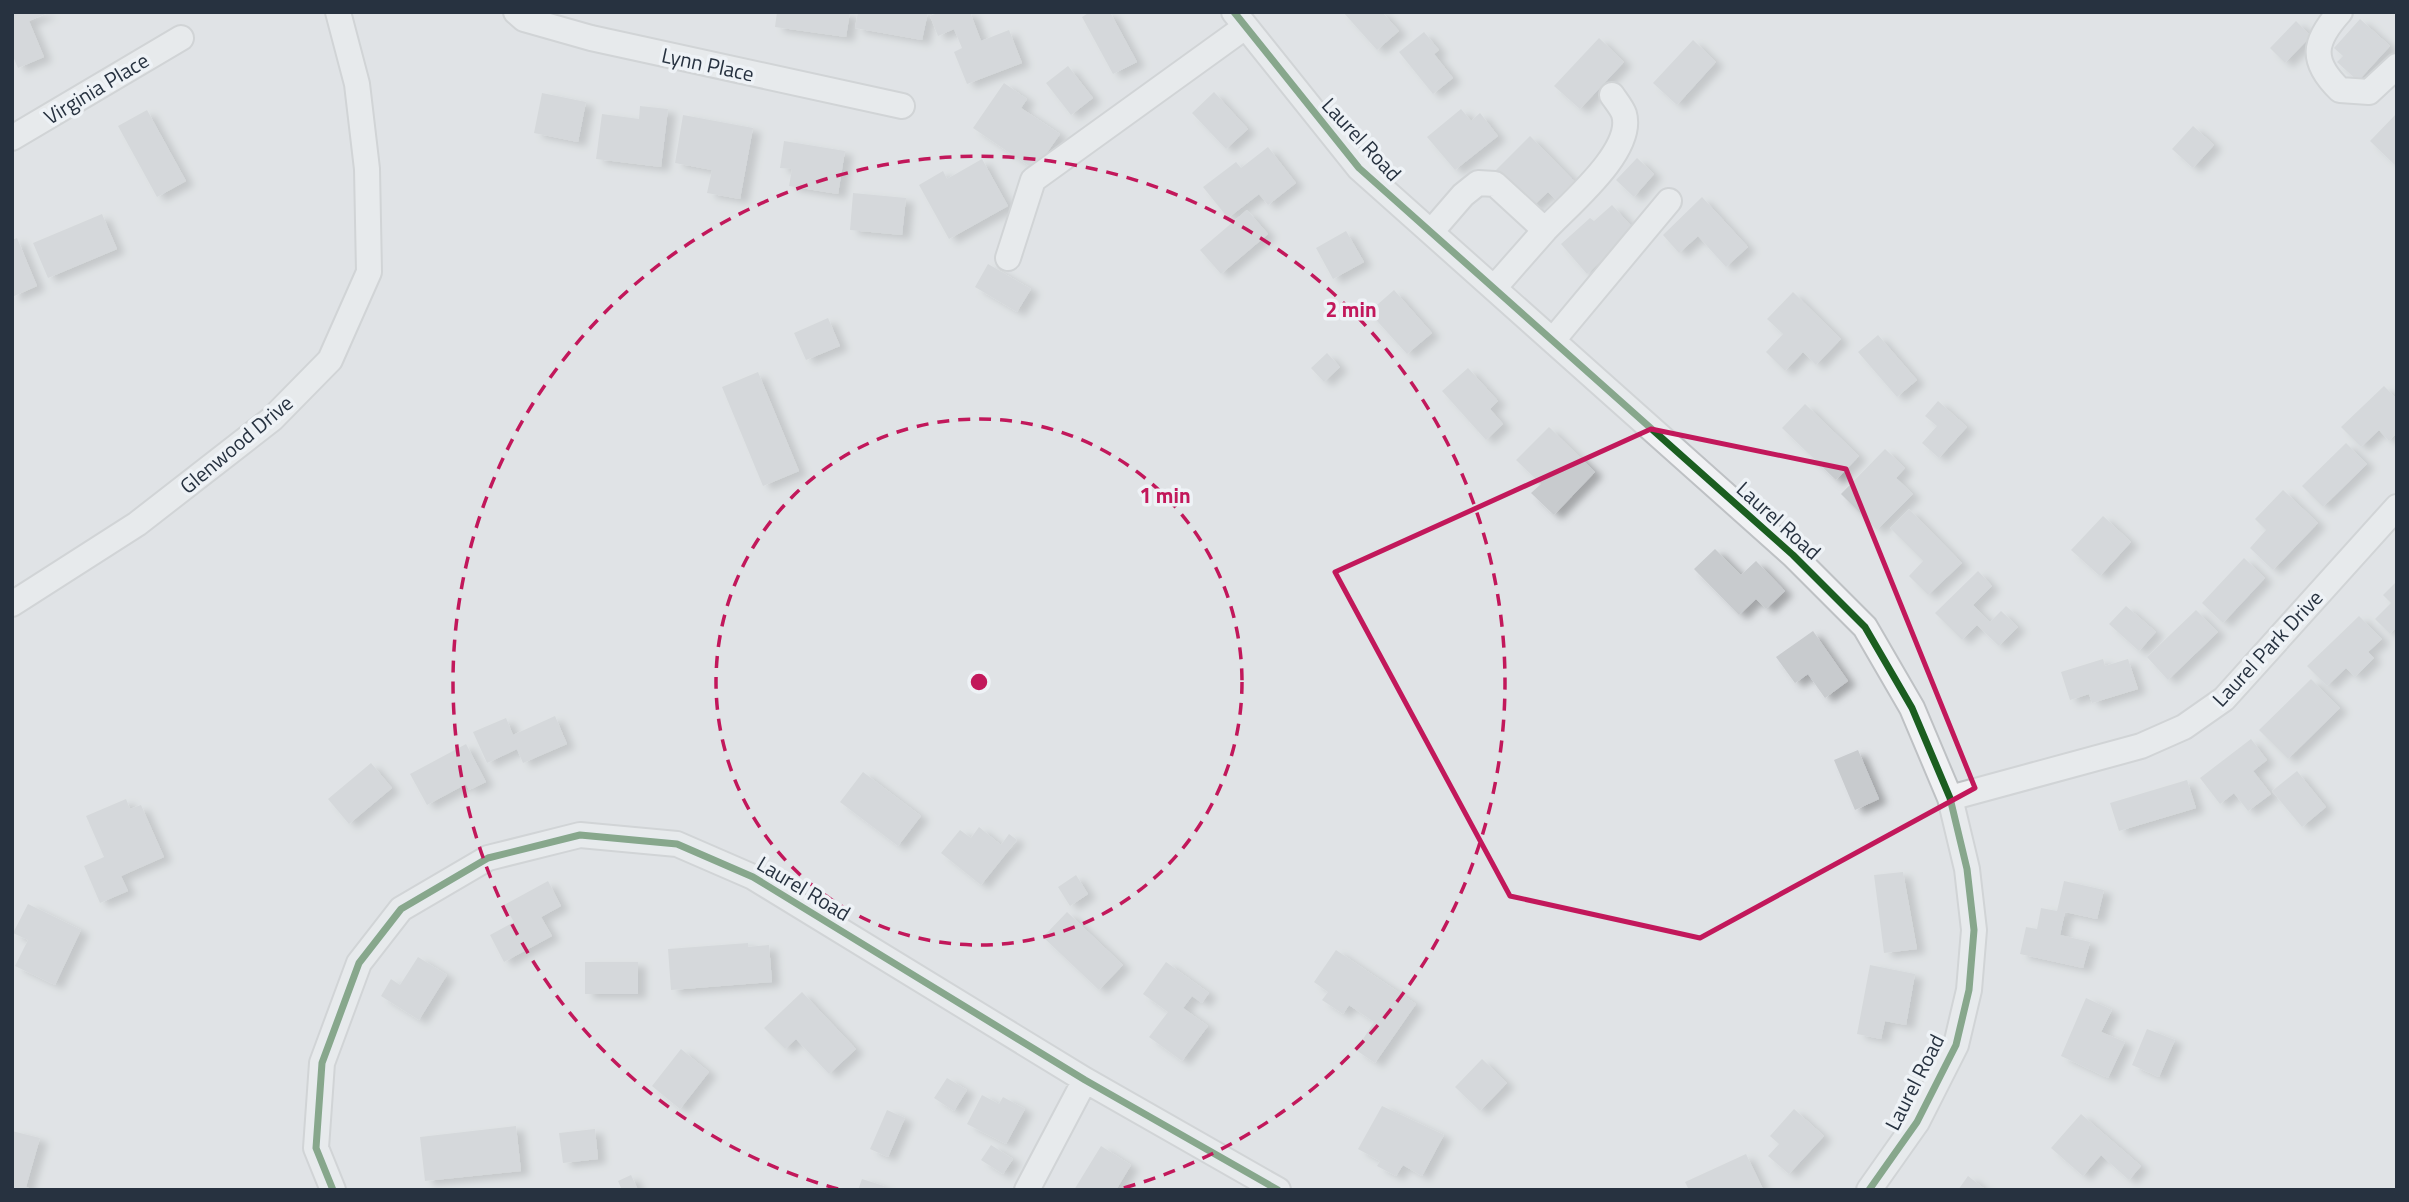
<svg xmlns="http://www.w3.org/2000/svg" width="2409" height="1202" viewBox="0 0 2409 1202" font-family="'Titillium Web',sans-serif">
  <defs>
    <filter id="shadow"><feDropShadow dx="8" dy="4.5" stdDeviation="3.5" flood-color="#0004"/></filter>
  </defs>
  <rect width="100%" height="100%" fill="#e0e3e6"/>
  <path fill="#c8cbce" filter="url(#shadow)" d="M 12,12 L 50,12 L 29,21 L 44,57 L 18,68 L 12,54 Z
    M 777,12 L 850,12 L 846,37 L 775,27 Z
    M 858,12 L 928,12 L 922,40 L 855,28 Z
    M 940,12 L 970,12 L 981,41 L 1009,30 L 1022,63 L 967,84 L 954,52 L 962,48 L 954,29 L 938,36 L 930,16 Z
    M 1090,12 L 1110,12 L 1137,62 L 1113,74 L 1082,17 Z
    M 1343,12 L 1382,12 L 1399,31 L 1377,50 Z
    M 2360,19 L 2390,46 L 2358,81 L 2337,62 L 2343,56 L 2334,48 Z
    M 2296,21 L 2311,36 L 2285,63 L 2270,48 Z
    M 1424,32 L 1439,50 L 1434,54 L 1453,78 L 1433,94 L 1399,52 Z
    M 1599,38 L 1624,62 L 1580,109 L 1554,86 Z
    M 1693,40 L 1716,62 L 1677,105 L 1653,83 Z
    M 1068,66 L 1093,98 L 1071,115 L 1046,83 Z
    M 1004,83 L 1027,99 L 1021,108 L 1060,134 L 1035,170 L 973,128 Z
    M 1214,92 L 1248,129 L 1226,149 L 1192,113 Z
    M 542,93 L 586,102 L 578,142 L 534,133 Z
    M 640,106 L 668,109 L 661,167 L 596,159 L 602,114 L 639,119 Z
    M 1461,109 L 1471,121 L 1480,113 L 1498,136 L 1455,170 L 1427,137 Z
    M 147,110 L 186,181 L 157,197 L 118,126 Z
    M 2397,113 L 2397,167 L 2370,141 Z
    M 683,115 L 753,128 L 740,199 L 707,193 L 712,170 L 675,163 Z
    M 2193,126 L 2214,145 L 2193,168 L 2172,149 Z
    M 1530,136 L 1581,188 L 1562,206 L 1548,192 L 1532,207 L 1496,170 Z
    M 784,141 L 845,151 L 838,194 L 789,186 L 792,169 L 780,168 Z
    M 1268,147 L 1296,183 L 1268,205 L 1259,194 L 1228,218 L 1203,187 L 1236,162 L 1241,168 Z
    M 1637,158 L 1654,174 L 1634,197 L 1616,180 Z
    M 982,159 L 1008,206 L 949,239 L 919,185 L 943,171 L 947,179 Z
    M 853,193 L 906,198 L 902,235 L 850,230 Z
    M 1702,197 L 1748,247 L 1726,267 L 1698,236 L 1679,253 L 1663,235 Z
    M 1612,205 L 1635,230 L 1587,274 L 1561,244 L 1590,218 L 1594,221 Z
    M 1247,210 L 1268,234 L 1221,274 L 1200,250 Z
    M 102,214 L 117,249 L 48,278 L 33,243 Z
    M 1346,231 L 1364,262 L 1333,279 L 1316,248 Z
    M 17,238 L 37,286 L 12,297 L 12,240 Z
    M 988,264 L 1031,289 L 1017,312 L 975,287 Z
    M 1394,290 L 1432,333 L 1407,354 L 1369,312 Z
    M 1793,292 L 1841,339 L 1816,365 L 1803,352 L 1785,371 L 1766,352 L 1783,334 L 1767,319 Z
    M 828,318 L 840,346 L 806,360 L 794,333 Z
    M 1878,335 L 1917,380 L 1897,397 L 1858,352 Z
    M 1327,353 L 1340,367 L 1324,382 L 1311,368 Z
    M 1468,368 L 1498,401 L 1490,409 L 1503,424 L 1486,440 L 1442,391 Z
    M 758,372 L 799,471 L 763,486 L 722,387 Z
    M 2384,386 L 2397,399 L 2397,433 L 2389,441 L 2379,430 L 2361,447 L 2341,427 Z
    M 1938,401 L 1967,427 L 1939,458 L 1922,443 L 1937,426 L 1925,416 Z
    M 1805,404 L 1859,456 L 1836,480 L 1782,428 Z
    M 1549,427 L 1595,472 L 1554,515 L 1531,493 L 1541,484 L 1516,460 Z
    M 2346,443 L 2367,464 L 2323,507 L 2302,486 Z
    M 1885,449 L 1905,468 L 1896,478 L 1913,494 L 1877,530 L 1841,494 Z
    M 2283,490 L 2318,523 L 2273,570 L 2250,548 L 2266,530 L 2255,519 Z
    M 1909,509 L 1962,563 L 1928,595 L 1909,576 L 1923,561 L 1890,528 Z
    M 2103,516 L 2131,542 L 2100,576 L 2071,550 Z
    M 1715,549 L 1741,575 L 1756,561 L 1785,591 L 1766,609 L 1756,599 L 1739,615 L 1694,569 Z
    M 2244,558 L 2265,578 L 2223,623 L 2202,603 Z
    M 1978,571 L 1992,586 L 1973,605 L 1990,622 L 2001,611 L 2018,627 L 1999,646 L 1977,625 L 1962,640 L 1935,613 Z
    M 2397,581 L 2397,627 L 2390,634 L 2375,619 L 2391,603 L 2383,595 Z
    M 2126,606 L 2156,632 L 2139,651 L 2109,624 Z
    M 2196,610 L 2218,632 L 2168,680 L 2147,657 Z
    M 2359,616 L 2382,639 L 2368,652 L 2374,658 L 2355,677 L 2346,668 L 2327,686 L 2307,666 Z
    M 1813,631 L 1848,681 L 1825,698 L 1808,674 L 1795,683 L 1776,657 Z
    M 2103,659 L 2105,666 L 2128,659 L 2138,689 L 2092,703 L 2089,694 L 2070,700 L 2061,672 Z
    M 2311,679 L 2340,708 L 2288,759 L 2259,730 Z
    M 555,716 L 567,744 L 523,763 L 517,749 L 487,763 L 473,732 L 506,718 L 513,735 Z
    M 2251,739 L 2267,760 L 2253,771 L 2271,794 L 2248,811 L 2234,793 L 2220,804 L 2200,778 Z
    M 466,744 L 486,782 L 469,790 L 466,784 L 427,805 L 410,774 Z
    M 1858,750 L 1879,799 L 1855,810 L 1834,760 Z
    M 371,763 L 392,788 L 349,824 L 328,799 Z
    M 2297,771 L 2326,807 L 2302,827 L 2272,791 Z
    M 863,772 L 921,816 L 898,846 L 840,802 Z
    M 2187,780 L 2196,808 L 2119,831 L 2110,803 Z
    M 126,799 L 130,809 L 141,805 L 164,857 L 121,876 L 128,891 L 100,903 L 84,866 L 104,857 L 86,816 Z
    M 979,827 L 1001,845 L 1009,834 L 1017,840 L 981,885 L 941,853 L 960,830 L 971,838 Z
    M 1903,872 L 1917,949 L 1884,953 L 1874,875 Z
    M 1076,875 L 1088,894 L 1070,906 L 1058,887 Z
    M 548,881 L 561,906 L 541,917 L 552,936 L 504,962 L 490,935 L 514,922 L 504,905 Z
    M 2064,881 L 2104,890 L 2097,919 L 2065,912 L 2060,935 L 2090,942 L 2083,968 L 2020,954 L 2026,927 L 2037,929 L 2041,908 L 2057,911 Z
    M 28,904 L 81,930 L 55,985 L 15,966 L 28,940 L 13,933 Z
    M 1067,912 L 1123,965 L 1099,990 L 1043,937 Z
    M 748,943 L 748,947 L 769,945 L 772,982 L 671,990 L 668,949 Z
    M 1336,950 L 1416,1004 L 1375,1063 L 1356,1050 L 1374,1022 L 1349,1005 L 1343,1014 L 1322,1000 L 1328,992 L 1314,982 Z
    M 418,957 L 447,975 L 419,1020 L 381,996 L 391,979 L 400,985 Z
    M 585,962 L 638,962 L 638,994 L 585,994 Z
    M 1166,962 L 1209,993 L 1202,1003 L 1192,996 L 1183,1008 L 1208,1026 L 1182,1061 L 1149,1037 L 1168,1012 L 1143,994 Z
    M 1870,965 L 1915,974 L 1906,1025 L 1885,1021 L 1881,1039 L 1857,1034 Z
    M 802,992 L 856,1049 L 829,1074 L 796,1039 L 785,1049 L 764,1028 Z
    M 2086,998 L 2112,1010 L 2101,1032 L 2125,1042 L 2108,1078 L 2061,1056 Z
    M 2147,1029 L 2175,1040 L 2159,1077 L 2132,1065 Z
    M 681,1049 L 709,1072 L 680,1109 L 652,1086 Z
    M 1482,1059 L 1507,1083 L 1480,1111 L 1455,1087 Z
    M 947,1078 L 967,1090 L 954,1111 L 934,1098 Z
    M 982,1095 L 999,1104 L 1003,1097 L 1025,1109 L 1006,1144 L 967,1124 Z
    M 1382,1106 L 1444,1135 L 1422,1176 L 1403,1165 L 1396,1176 L 1377,1166 L 1380,1161 L 1358,1149 Z
    M 1794,1109 L 1824,1136 L 1789,1174 L 1768,1156 L 1779,1144 L 1770,1136 Z
    M 887,1110 L 905,1118 L 888,1157 L 870,1149 Z
    M 2081,1114 L 2141,1166 L 2129,1180 L 2101,1155 L 2083,1176 L 2051,1148 Z
    M 516,1126 L 521,1171 L 425,1181 L 420,1137 Z
    M 595,1129 L 598,1159 L 563,1163 L 559,1133 Z
    M 12,1131 L 40,1138 L 26,1187 L 34,1190 L 12,1190 Z
    M 991,1145 L 1013,1159 L 1003,1174 L 981,1160 Z
    M 1101,1146 L 1131,1165 L 1116,1190 L 1074,1190 Z
    M 1746,1154 L 1763,1189 L 1689,1190 L 1685,1182 Z
    M 631,1175 L 638,1190 L 622,1190 L 618,1181 Z
    M 1968,1176 L 1986,1190 L 1958,1190 Z
    M 862,1179 L 884,1186 L 883,1190 L 858,1190 Z"/>
  <g fill="none" stroke-linecap="round" stroke-linejoin="round">
    <g stroke="#bec1c4" stroke-width="28">
      <path id="minor" d="M 516,12 L 524,19 L 591,38 L 902,106
        M 1234,12 L 1359,168 L 1793,555 L 1865,627 L 1912,708 L 1950,798 L 1967,869 L 1974,930 L 1969,990 L 1956,1045 L 1917,1122 L 1869,1190
        M 2340,12 C 2313,42 2310,61 2340,90 L 2369,92 L 2397,66
        M 12,138 L 181,38
        M 1545,230 C 1568,205 1635,151 1624,114 C 1622,108 1616,101 1612,95
        M 1431,232 L 1463,195 L 1478,183 L 1495,184 L 1545,230 L 1494,288
        M 1008,258 L 1033,180 L 1245,27
        M 1553,340 L 1669,201
        M 12,604 L 137,524 L 272,419 L 330,360 L 369,272 L 367,169 L 357,84 L 338,12
        M 1950,798 L 2141,746 L 2184,727 L 2224,699 L 2397,507
        M 333,1190 L 316,1148 L 322,1063 L 359,963 L 401,909 L 488,858 L 580,835 L 677,844 L 753,877 L 1085,1080 L 1278,1190
        M 1027,1190 L 1085,1080"/>
    </g>
    <use href="#minor" stroke="#f0f1f3" stroke-width="24"/>
    <g stroke="#eef2f6" stroke-width="11">
      <path id="cycleway" d="M 1234,12 L 1359,168 L 1793,555 L 1865,627 L 1912,708 L 1950,798 L 1967,869 L 1974,930 L 1969,990 L 1956,1045 L 1917,1122 L 1869,1190
        M 333,1190 L 316,1148 L 322,1063 L 359,963 L 401,909 L 488,858 L 580,835 L 677,844 L 753,877 L 1085,1080 L 1278,1190"/>
    </g>
    <use href="#cycleway" stroke="#1b5e20" stroke-width="7"/>
  </g>
  <path d="M0 0H2409V1202H0ZM 1651,429 L 1846,469 L 1975,788 L 1700,938 L 1510,896 L 1335,572 Z" fill="#e0e3e6" fill-opacity=".55" fill-rule="evenodd"/>
  <path fill="none" stroke="#c2185b" stroke-width="5" stroke-linejoin="round" d="M 1651,429 L 1846,469 L 1975,788 L 1700,938 L 1510,896 L 1335,572 Z"/>
  <g fill="none" stroke="#c2185b" stroke-width="3.5" stroke-dasharray="12 9">
    <circle cx="979" cy="682" r="263"/>
    <path d="M838 1189A526 526 0 1 1 1120 1189"/>
  </g>
  <g text-anchor="middle" dominant-baseline="central" stroke-width="7" stroke-linejoin="round" paint-order="stroke">
    <g font-size="21" fill="#273240" stroke="#eef2f6">
      <text transform="translate(708 64) rotate(12)">Lynn Place</text>
      <text transform="translate(96 88) rotate(-31)">Virginia Place</text>
      <text transform="translate(1362 139) rotate(47)">Laurel Road</text>
      <text transform="translate(236 444) rotate(-40)">Glenwood Drive</text>
      <text transform="translate(1779 520) rotate(42)">Laurel Road</text>
      <text transform="translate(2267 648) rotate(-47)">Laurel Park Drive</text>
      <text transform="translate(804 888) rotate(31)">Laurel Road</text>
      <text transform="translate(1914 1082) rotate(-63)">Laurel Road</text>
    </g>
  </g>
  <circle cx="979" cy="682" r="10" fill="#c2185b" stroke="#eef2f6" stroke-width="3.5"/>
  <g font-size="21" text-anchor="middle" font-weight="bold" fill="#c2185b" stroke="#eef2f6" stroke-width="7" stroke-linejoin="round" paint-order="stroke">
    <text x="1351" y="317">2 min</text>
    <text x="1165" y="503">1 min</text>
  </g>
  <rect width="2409" height="1202" fill="none" stroke="#273240" stroke-width="28"/>
</svg>
